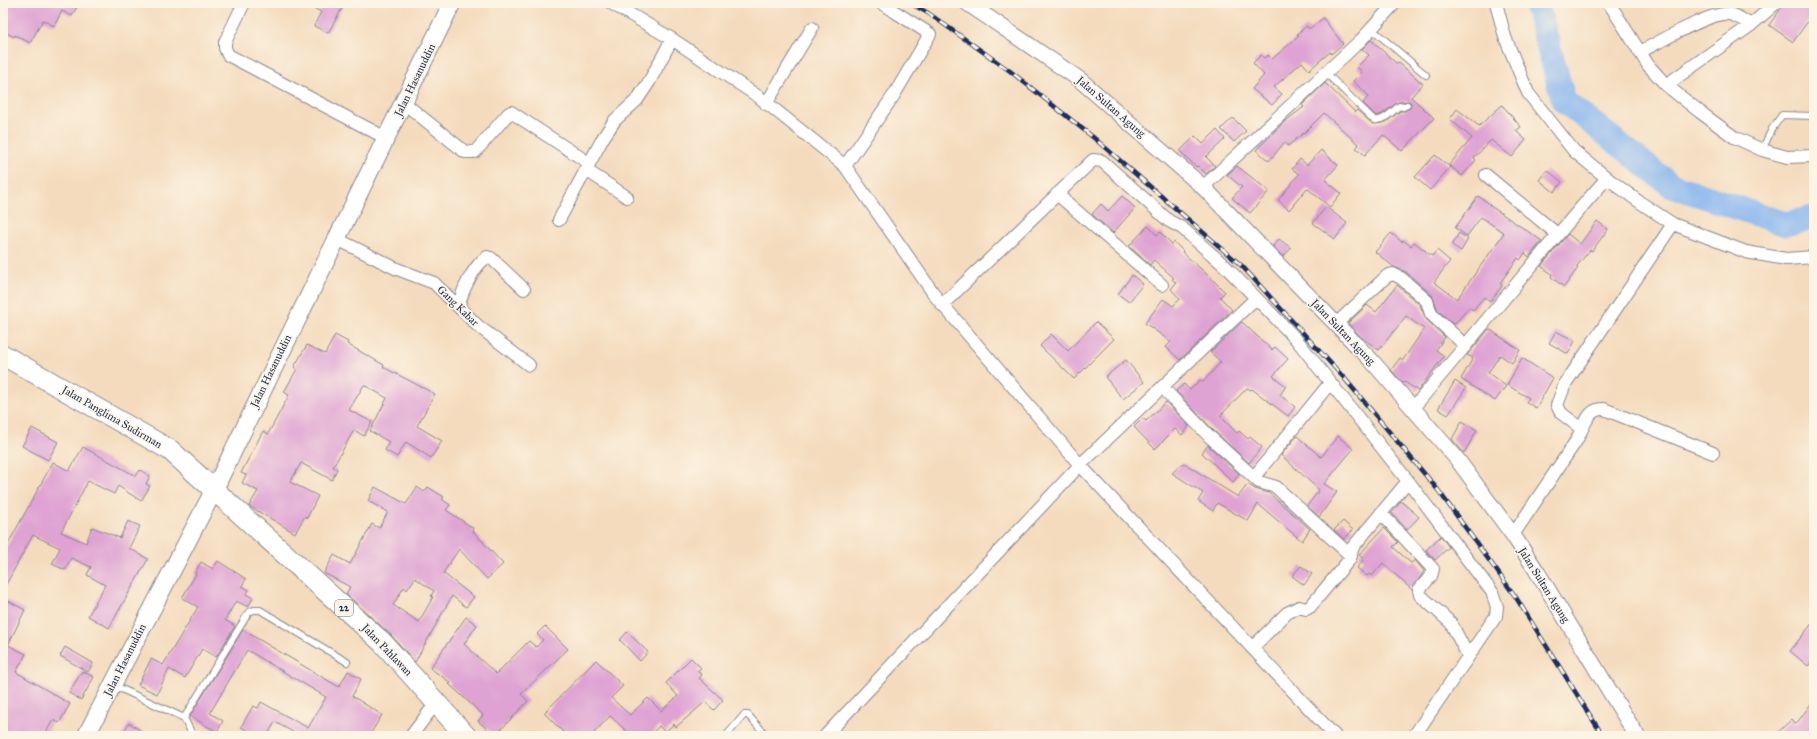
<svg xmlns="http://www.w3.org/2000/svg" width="1817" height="739" viewBox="0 0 1817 739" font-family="'IM FELL Great Primer',serif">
  <rect width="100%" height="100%" fill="#fcf5e5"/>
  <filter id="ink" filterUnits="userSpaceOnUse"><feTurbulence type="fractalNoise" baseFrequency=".025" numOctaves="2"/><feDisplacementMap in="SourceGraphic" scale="8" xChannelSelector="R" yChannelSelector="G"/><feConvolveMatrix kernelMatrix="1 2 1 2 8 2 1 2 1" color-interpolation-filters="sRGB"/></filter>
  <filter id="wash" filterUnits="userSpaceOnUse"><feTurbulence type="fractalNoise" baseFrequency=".012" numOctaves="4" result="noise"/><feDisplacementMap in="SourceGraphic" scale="16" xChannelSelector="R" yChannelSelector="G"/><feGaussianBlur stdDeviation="0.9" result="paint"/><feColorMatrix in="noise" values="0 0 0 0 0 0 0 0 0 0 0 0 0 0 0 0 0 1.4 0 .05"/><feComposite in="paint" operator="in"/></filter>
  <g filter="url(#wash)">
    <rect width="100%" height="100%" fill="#f4dbbd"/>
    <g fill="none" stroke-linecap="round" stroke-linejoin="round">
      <path stroke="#83b4ef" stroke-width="25" d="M 1536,3 L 1564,101 L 1671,185 L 1785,224 L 1814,218"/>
    </g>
    <g id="blocks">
      <path fill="#dea2d3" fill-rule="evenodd" d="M 3,3 L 79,3 L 72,16 L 62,11 L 54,26 L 43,20 L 30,43 L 15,35 L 14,37 L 3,31 Z
        M 304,3 L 345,3 L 328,33 L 314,26 L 321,12 Z
        M 1785,3 L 1814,3 L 1814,13 L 1793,42 L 1769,25 Z
        M 1323,18 L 1343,44 L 1331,54 L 1330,52 L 1309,70 L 1302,62 L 1274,87 L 1282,94 L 1272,105 L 1252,89 L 1264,75 L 1253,63 L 1261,55 L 1264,58 L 1268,55 L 1272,59 L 1299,36 L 1297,34 L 1307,26 L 1309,29 Z
        M 1371,40 L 1397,64 L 1398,62 L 1423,84 L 1411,97 L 1434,118 L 1402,151 L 1383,135 L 1365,155 L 1356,148 L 1359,145 L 1324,113 L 1305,132 L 1288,146 L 1285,142 L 1269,161 L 1256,150 L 1283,123 L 1304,107 L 1302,105 L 1325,83 L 1355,112 L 1357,110 L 1373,124 L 1386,122 L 1400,111 L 1405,111 L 1410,108 L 1411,103 L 1409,101 L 1398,102 L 1382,114 L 1376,116 L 1363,103 L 1369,96 L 1353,81 L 1362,72 L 1357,67 L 1369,55 L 1362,49 Z
        M 1502,105 L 1521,127 L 1516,131 L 1526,140 L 1512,157 L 1491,140 L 1474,158 L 1476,160 L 1462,176 L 1449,165 L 1472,138 L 1450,119 L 1457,109 L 1479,126 Z
        M 1233,118 L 1246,131 L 1234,142 L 1221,129 Z
        M 1217,130 L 1225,139 L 1206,157 L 1215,166 L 1206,174 L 1198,166 L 1196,167 L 1180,151 L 1195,136 L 1203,144 Z
        M 1321,150 L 1338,165 L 1325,180 L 1341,193 L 1330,207 L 1307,188 L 1289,210 L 1278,200 L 1299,174 L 1292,169 L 1300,159 L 1307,165 Z
        M 1435,155 L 1450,167 L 1430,190 L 1415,177 Z
        M 1237,166 L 1269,191 L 1250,213 L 1232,198 L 1242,187 L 1227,175 Z
        M 1547,170 L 1562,182 L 1554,192 L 1539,180 Z
        M 1122,196 L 1135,208 L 1113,233 L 1092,214 L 1101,204 L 1108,211 Z
        M 1478,196 L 1490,204 L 1489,205 L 1542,241 L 1529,257 L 1525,253 L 1520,260 L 1518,258 L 1500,283 L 1502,286 L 1490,302 L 1484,297 L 1473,310 L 1469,307 L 1454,325 L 1438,310 L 1432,295 L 1406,272 L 1394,267 L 1375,252 L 1391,233 L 1402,242 L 1403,240 L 1411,246 L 1414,242 L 1432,256 L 1437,250 L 1450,261 L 1434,282 L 1457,299 L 1504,233 L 1481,217 L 1467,236 L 1455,228 Z
        M 1326,207 L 1347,223 L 1335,239 L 1313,223 Z
        M 1597,221 L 1608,229 L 1592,251 L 1590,250 L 1576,267 L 1578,268 L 1564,287 L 1551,277 L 1552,274 L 1541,266 L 1568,234 L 1580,244 Z
        M 1148,226 L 1157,235 L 1160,232 L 1172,244 L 1174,242 L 1183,251 L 1182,252 L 1210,277 L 1225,292 L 1220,297 L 1232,310 L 1180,360 L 1166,347 L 1171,342 L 1145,323 L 1163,299 L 1173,306 L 1180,299 L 1171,289 L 1176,283 L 1172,279 L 1174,278 L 1154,260 L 1150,265 L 1129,246 Z
        M 1459,233 L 1468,239 L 1461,251 L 1452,245 Z
        M 1279,239 L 1291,248 L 1283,257 L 1273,246 Z
        M 1132,275 L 1143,284 L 1129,302 L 1118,294 Z
        M 1397,285 L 1420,305 L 1426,319 L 1445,337 L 1436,350 L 1444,356 L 1418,391 L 1405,382 L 1403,383 L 1391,370 L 1400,358 L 1403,360 L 1424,329 L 1406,316 L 1379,350 L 1362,338 L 1348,323 L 1367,305 L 1376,312 Z
        M 1096,322 L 1114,339 L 1074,379 L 1040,346 L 1051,334 L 1068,351 Z
        M 1242,322 L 1272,350 L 1275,347 L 1288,359 L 1273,376 L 1286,386 L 1280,395 L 1295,407 L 1288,416 L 1252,389 L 1251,390 L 1247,388 L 1220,416 L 1237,433 L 1239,431 L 1248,439 L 1250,437 L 1262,447 L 1249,463 L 1214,431 L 1176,391 L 1184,384 L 1190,390 L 1200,380 L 1203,382 L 1221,362 L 1210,352 Z
        M 1489,329 L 1520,350 L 1512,363 L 1500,355 L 1488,373 L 1506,386 L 1495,401 L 1461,379 L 1473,358 L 1467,355 Z
        M 1556,331 L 1575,341 L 1568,354 L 1549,343 Z
        M 335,335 L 348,342 L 347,344 L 384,365 L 383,367 L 435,394 L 417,426 L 442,441 L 431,458 L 406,442 L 397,457 L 385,450 L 389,442 L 370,431 L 387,398 L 364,385 L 349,410 L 372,422 L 364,436 L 354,430 L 333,467 L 337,469 L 332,480 L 301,463 L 290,482 L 318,496 L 307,518 L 305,516 L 295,533 L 249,506 L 258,491 L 242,483 L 246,475 L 241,473 L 263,431 L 268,434 L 289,395 L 284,392 L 297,369 L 294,367 L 307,345 L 325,354 Z
        M 1522,358 L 1553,378 L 1536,408 L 1526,402 L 1529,398 L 1507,385 Z
        M 1126,360 L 1144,382 L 1123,399 L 1105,377 Z
        M 1455,381 L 1466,388 L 1448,415 L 1438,409 Z
        M 1166,402 L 1189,426 L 1182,435 L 1175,429 L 1155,449 L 1134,427 L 1143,418 L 1146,421 Z
        M 1462,421 L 1477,430 L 1464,453 L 1452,439 Z
        M 32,428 L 58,442 L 48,460 L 22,446 Z
        M 1297,436 L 1321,457 L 1338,436 L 1353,449 L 1324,484 L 1337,492 L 1319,517 L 1307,506 L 1319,490 L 1281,455 Z
        M 1208,445 L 1239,474 L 1233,482 L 1202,453 Z
        M 83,447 L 136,476 L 140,470 L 150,476 L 146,484 L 150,486 L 141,501 L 118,486 L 114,494 L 88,481 L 61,532 L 86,543 L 92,527 L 120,538 L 128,521 L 140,526 L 129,548 L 148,559 L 109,628 L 88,616 L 105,585 L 87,575 L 91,567 L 71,558 L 65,570 L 52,564 L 60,548 L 33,535 L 3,590 L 3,553 L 53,462 L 69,471 Z
        M 1182,464 L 1185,464 L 1238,497 L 1248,484 L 1255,489 L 1269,493 L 1310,529 L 1302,541 L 1258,504 L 1248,521 L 1217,503 L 1213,511 L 1198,501 L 1203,493 L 1172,473 Z
        M 375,487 L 406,504 L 417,487 L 424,492 L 428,487 L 444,497 L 442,499 L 450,505 L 446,510 L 473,528 L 472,530 L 503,564 L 487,579 L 459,549 L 443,573 L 474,597 L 466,607 L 452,596 L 415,662 L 391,635 L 346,594 L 350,587 L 324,573 L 334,555 L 350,564 L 372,524 L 379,528 L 388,512 L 368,501 ZM 415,578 L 434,591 L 431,596 L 433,597 L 419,622 L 393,605 L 404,587 L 407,590 Z
        M 1401,501 L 1419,517 L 1407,530 L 1392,513 Z
        M 1343,521 L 1353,530 L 1344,539 L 1334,530 Z
        M 1384,528 L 1398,542 L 1393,547 L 1411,563 L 1415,560 L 1424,571 L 1412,590 L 1383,563 L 1372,576 L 1369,574 L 1367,576 L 1357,568 L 1364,559 L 1359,555 Z
        M 1441,536 L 1449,547 L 1435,560 L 1426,550 Z
        M 218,561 L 246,579 L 242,586 L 249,590 L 246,594 L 253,598 L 248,607 L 236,601 L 225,620 L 235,626 L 216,657 L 202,649 L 185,678 L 169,669 L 157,694 L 138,685 L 151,659 L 163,665 L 198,607 L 182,598 L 196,574 L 195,573 L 201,562 L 213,569 Z
        M 1301,566 L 1312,574 L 1304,585 L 1292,576 Z
        M 3,598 L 25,610 L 8,645 L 26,654 L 16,672 L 70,704 L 59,723 L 53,720 L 44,736 L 3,736 Z
        M 466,617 L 477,625 L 464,644 L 496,674 L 529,641 L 536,647 L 543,640 L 537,634 L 545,626 L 568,649 L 521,694 L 528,701 L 495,736 L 478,721 L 483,715 L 449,684 L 451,683 L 430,668 Z
        M 1814,621 L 1814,659 L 1808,666 L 1790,651 Z
        M 243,630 L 339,687 L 348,671 L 361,679 L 352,696 L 382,715 L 369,736 L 300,736 L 275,722 L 267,736 L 257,736 L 241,727 L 253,706 L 258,708 L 261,702 L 308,728 L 326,697 L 247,650 L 210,713 L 223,721 L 217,732 L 190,716 Z
        M 627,632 L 648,652 L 640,661 L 620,640 Z
        M 65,647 L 93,663 L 88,672 L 60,656 Z
        M 691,658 L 701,668 L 697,671 L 702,675 L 699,678 L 723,700 L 714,710 L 705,702 L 676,727 L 674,724 L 665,732 L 659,726 L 650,736 L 632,736 L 610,716 L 591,736 L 567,736 L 544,713 L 596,660 L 623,686 L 611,698 L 630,715 L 648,698 L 661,711 L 678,696 L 666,683 Z
        M 82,671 L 94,677 L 81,700 L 69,693 Z
        M 1814,700 L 1814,736 L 1774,736 L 1792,719 L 1796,724 Z
        M 129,723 L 149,736 L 121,736 Z"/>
    </g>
  </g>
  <g filter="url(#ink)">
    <use href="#blocks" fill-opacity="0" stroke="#88858e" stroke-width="1"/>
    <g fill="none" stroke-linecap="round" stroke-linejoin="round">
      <g stroke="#88858e" stroke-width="8">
        <path id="service" d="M 1372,29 L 1426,75
          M 1326,73 L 1374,120 C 1383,122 1392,112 1399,106 L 1403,107 L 1407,105
          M 1762,150 L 1772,129 L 1782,115 L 1814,116
          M 113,685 L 184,718 L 249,612 L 254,610 L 260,610 L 347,662
          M 184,718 L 193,736
          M 726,736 L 744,715 L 748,715 L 767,736"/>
      </g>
      <g stroke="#88858e" stroke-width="14">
        <path id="minor" d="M 244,3 L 225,42 L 225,48 L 228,55 L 386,138
          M 611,3 L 672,39 L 759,97 L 845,166 L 936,297 L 1080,465 L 1335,736
          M 1496,3 L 1505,37 L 1528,93 L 1574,151 L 1607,178 L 1638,201 L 1673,224 L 1746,252 L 1786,259 L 1814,257
          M 1609,3 L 1648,65 L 1666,85 L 1700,112 L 1734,137 L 1762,150 L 1787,157 L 1814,156
          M 1640,52 C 1658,43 1711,11 1729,14 C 1737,15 1744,21 1751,25
          M 1666,85 L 1751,25 L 1776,3
          M 404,103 L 465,152 L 475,152 L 508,114 L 511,112 L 589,163
          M 766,104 L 812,28
          M 845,166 L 894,95 L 930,34 L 881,3
          M 586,170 L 627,197
          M 1486,175 L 1557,234
          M 1203,187 L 1361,40 L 1395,3
          M 1057,194 L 1162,285
          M 559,220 L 603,138 L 615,120 L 637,100 L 649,82 L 672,39
          M 337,239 L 397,269 L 434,283 L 478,326 L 529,365
          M 942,305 L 1093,160 L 1102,161 L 1169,221 L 1182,228 L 1225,266 L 1296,339 L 1408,481 L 1492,592 L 1497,607 L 1496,616 L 1414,736
          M 459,307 C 461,292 474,265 487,257 L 491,258 L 524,289
          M 1336,324 L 1387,276 L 1393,274 L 1401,278 L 1427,301 L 1431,314 L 1466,346
          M 1162,387 L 1209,436 L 1259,482 L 1276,487 L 1351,556
          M 1413,408 C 1478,332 1540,253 1607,178
          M 1582,429 C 1587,419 1591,408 1604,409 L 1713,453
          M 1254,477 L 1330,383
          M 1381,513 L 1433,569 L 1431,576 L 1419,590 L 1420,595 L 1451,623 L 1468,656
          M 1513,535 L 1576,441 L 1582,429 L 1561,413 L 1557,405 L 1565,384 L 1673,224
          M 1252,648 L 1287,613 L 1299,607 L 1306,609 L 1310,607 L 1349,560 L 1353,547 L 1408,481
          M 411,736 L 436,703
          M 825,736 L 1080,465 L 1255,299"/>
      </g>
      <g stroke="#88858e" stroke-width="17">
        <path id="tertiary" d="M 967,3 L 1079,79 L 1203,187 L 1371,360 L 1457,459 L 1513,535 L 1536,570 L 1637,736"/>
      </g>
      <g stroke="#88858e" stroke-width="19">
        <path id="secondary" d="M 86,736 L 214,490 L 452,3"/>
      </g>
      <g stroke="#88858e" stroke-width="22">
        <path id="trunk" d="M 3,355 L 170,450 L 383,643 L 466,736"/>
      </g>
      <use href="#service" stroke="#fff" stroke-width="6"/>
      <use href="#minor" stroke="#fff" stroke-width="12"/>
      <use href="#tertiary" stroke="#fff" stroke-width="15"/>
      <use href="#secondary" stroke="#fff" stroke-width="17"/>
      <use href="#trunk" stroke="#fff" stroke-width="20"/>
      <g stroke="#1b2f5e" stroke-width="4.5">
        <path id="rail" d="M 910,3 L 928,13 L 1010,71 L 1094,138 L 1242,266 L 1345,379 L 1438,490 L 1515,596 L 1603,736"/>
      </g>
      <use href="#rail" stroke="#fcf5e5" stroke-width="3" stroke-dasharray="9" stroke-linecap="butt"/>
    </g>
  </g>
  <g text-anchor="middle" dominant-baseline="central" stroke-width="3.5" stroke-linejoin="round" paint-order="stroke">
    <rect fill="#fcf5e5" stroke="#5e6a86" stroke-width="1" x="335" y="600" width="18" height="16" rx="3"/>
    <g font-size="10" font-weight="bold" fill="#1b2f5e">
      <text x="344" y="608">22</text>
    </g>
    <g font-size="11" fill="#1b2f5e" stroke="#fcf5e5">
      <text transform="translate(415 80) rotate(-64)">Jalan Hasanuddin</text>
      <text transform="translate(1111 107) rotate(41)">Jalan Sultan Agung</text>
      <text transform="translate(458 306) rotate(44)">Gang Kabar</text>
      <text transform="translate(1343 332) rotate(46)">Jalan Sultan Agung</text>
      <text transform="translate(271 371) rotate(-64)">Jalan Hasanuddin</text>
      <text transform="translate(112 417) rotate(30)">Jalan Panglima Sudirman</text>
      <text transform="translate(1544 585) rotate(58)">Jalan Sultan Agung</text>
      <text transform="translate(387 650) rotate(46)">Jalan Pahlawan</text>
      <text transform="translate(125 660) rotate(-63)">Jalan Hasanuddin</text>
    </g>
  </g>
  <rect width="1817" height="739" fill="none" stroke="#fcf5e5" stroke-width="16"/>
</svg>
